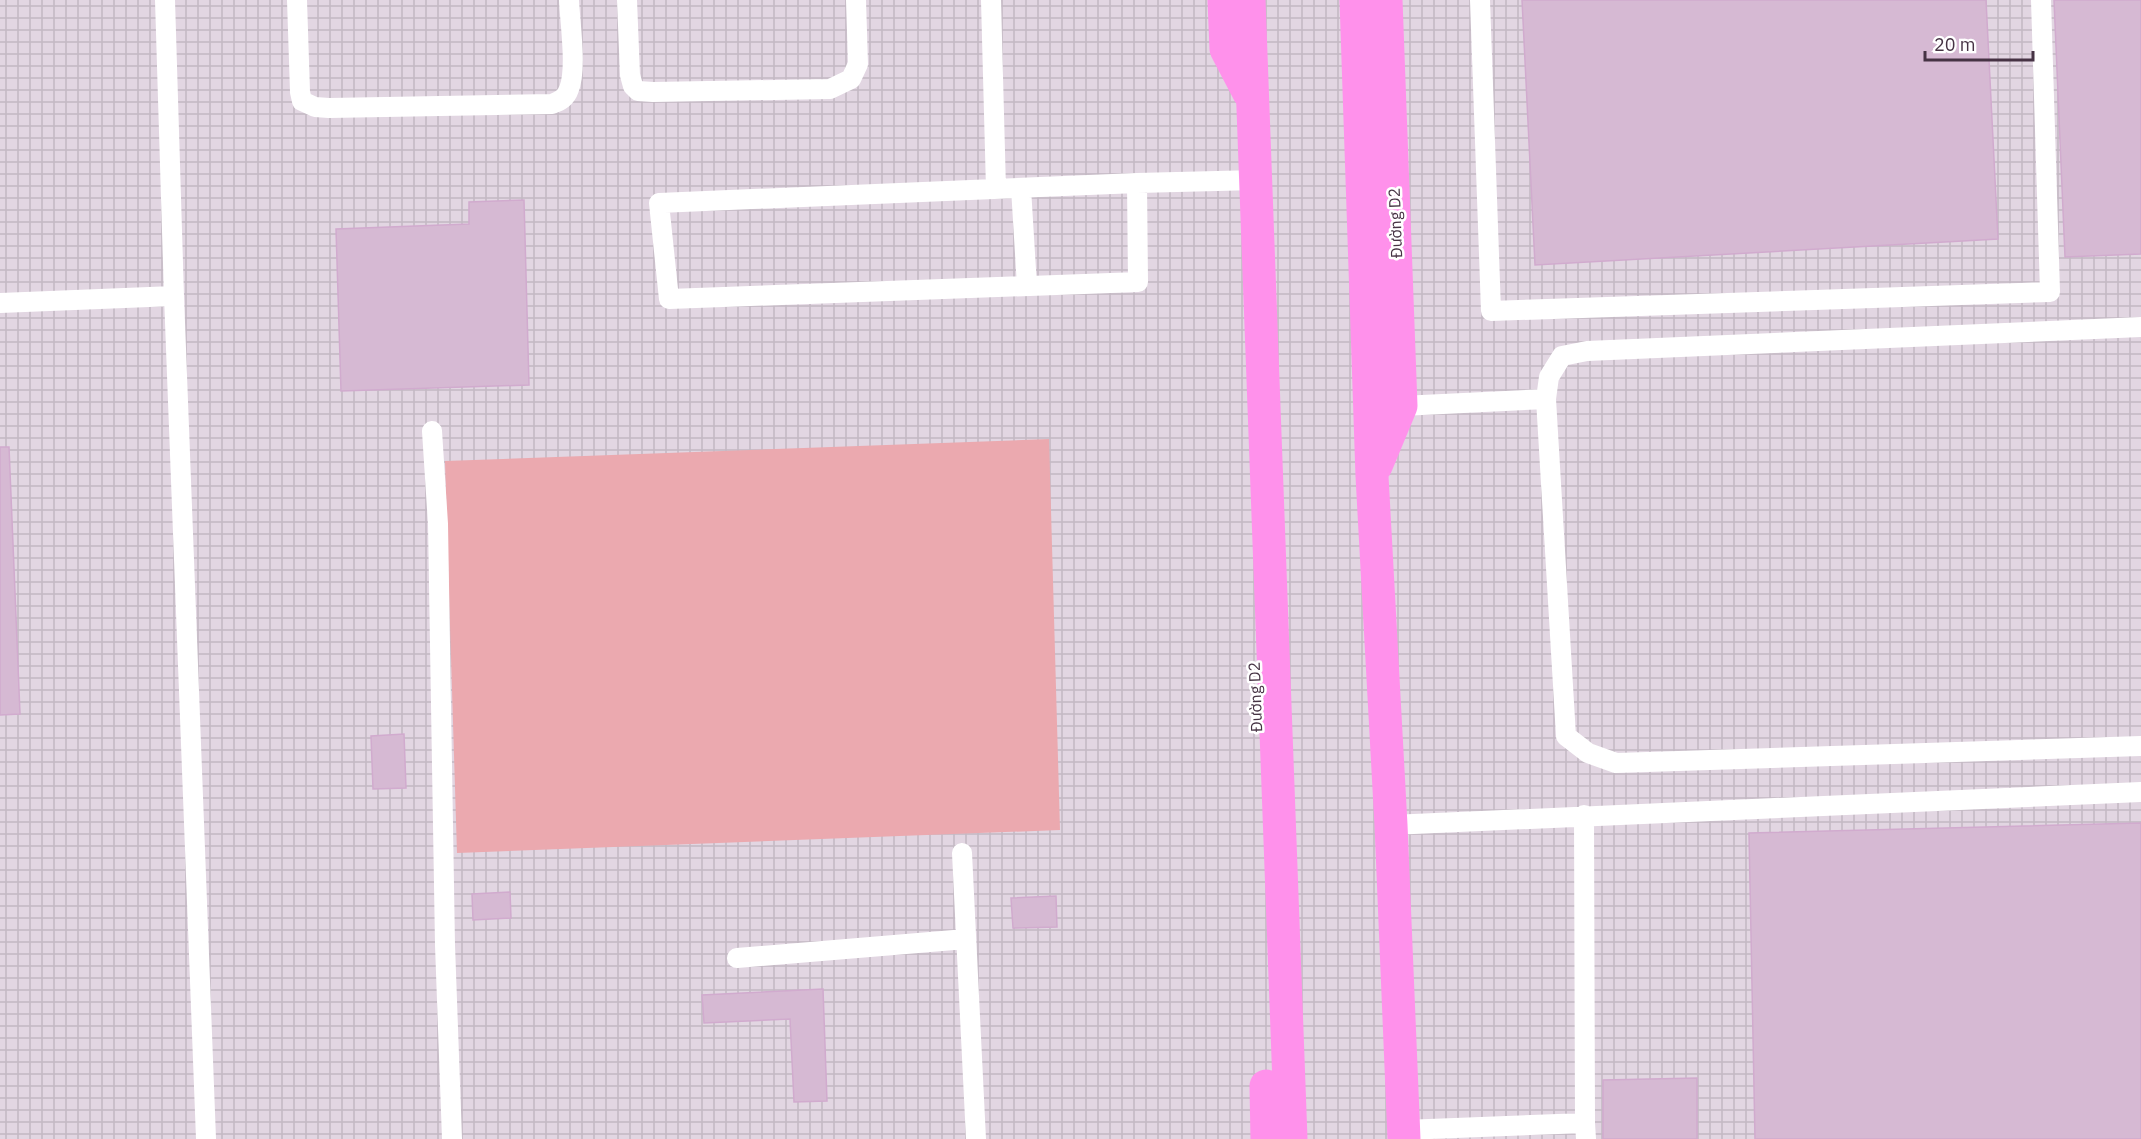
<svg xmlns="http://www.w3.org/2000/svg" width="2141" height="1139" viewBox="0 0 2141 1139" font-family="'IBM Plex Sans',sans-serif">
  <defs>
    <pattern id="industrial-grid" width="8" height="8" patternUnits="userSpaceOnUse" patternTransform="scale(1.5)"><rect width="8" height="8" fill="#e2d6e2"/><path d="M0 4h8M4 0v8" fill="none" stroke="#c3b8c3"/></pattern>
  </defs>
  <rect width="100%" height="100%" fill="#f3e4f1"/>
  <path fill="url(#industrial-grid)" d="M 0,0 L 2141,0 L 2141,1139 L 0,1139 Z"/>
  <path fill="#eba9af" d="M 1049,439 L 1060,830 L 457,853 L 445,461 Z"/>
  <path fill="#d6b9d3" stroke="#d1abce" stroke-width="1.5" d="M 1522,0 L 1986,0 L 1998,239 L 1535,265 Z
    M 2054,0 L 2141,0 L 2141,254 L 2065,257 Z
    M 524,200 L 529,385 L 341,391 L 336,229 L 469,224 L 469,202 Z
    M 0,447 L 9,447 L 20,714 L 0,715 Z
    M 404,734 L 406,788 L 373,789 L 371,736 Z
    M 2141,823 L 2141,1139 L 1755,1139 L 1749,833 Z
    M 510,892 L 511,918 L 473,920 L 472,894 Z
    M 1056,896 L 1057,927 L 1013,928 L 1011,898 Z
    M 823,989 L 827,1101 L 794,1102 L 790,1019 L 704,1023 L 702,995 Z
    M 1697,1078 L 1697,1139 L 1603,1139 L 1603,1080 Z"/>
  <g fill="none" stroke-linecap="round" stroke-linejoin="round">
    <path stroke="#fff" stroke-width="20" d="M 165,0 L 174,296 L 206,1139
      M 297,0 L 300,92 L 302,101 L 315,107 L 329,108 L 552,104 C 560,101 566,98 569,89 C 577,69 570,23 569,0
      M 627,0 L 630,75 L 633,86 L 638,91 L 653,92 L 830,89 L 851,79 L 858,64 L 856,0
      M 991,0 L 996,189
      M 1480,0 L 1491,311 L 2050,292 L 2041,0
      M 1137,183 L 1138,282 L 669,299 L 659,203 L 1137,183 L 1257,180
      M 1021,188 L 1027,286
      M 0,303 L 174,296
      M 1546,399 L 1566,736 L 1588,753 L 1616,763 L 2141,746
      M 1401,406 L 1546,399 L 1549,377 L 1562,356 L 1587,351 L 2141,327
      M 432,431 L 438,524 L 445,945 L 452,1139
      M 1584,815 L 1585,1123
      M 1391,825 L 2141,792
      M 962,853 L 976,1139
      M 737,958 L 966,939
      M 1403,1130 L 1585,1123 L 1586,1139"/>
    <path stroke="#ff91eb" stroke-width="33" d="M 1224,0 L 1226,49 L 1249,93
      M 1249,0 L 1291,1139
      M 1356,0 L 1372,476 L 1391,825 L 1404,1139
      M 1376,466 L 1401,406 L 1386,0
      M 1266,1086 L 1267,1139"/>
  </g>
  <g text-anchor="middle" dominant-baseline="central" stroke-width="5" stroke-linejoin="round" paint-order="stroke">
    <g font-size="16" fill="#463344" stroke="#fff">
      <text transform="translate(1395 223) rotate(-92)">Đường D2</text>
      <text transform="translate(1255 697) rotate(-92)">Đường D2</text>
    </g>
  </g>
  <path d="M1925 51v9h108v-9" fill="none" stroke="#463344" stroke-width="3"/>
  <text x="1934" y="51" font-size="18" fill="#463344" stroke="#ffffff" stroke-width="4.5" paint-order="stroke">20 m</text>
</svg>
